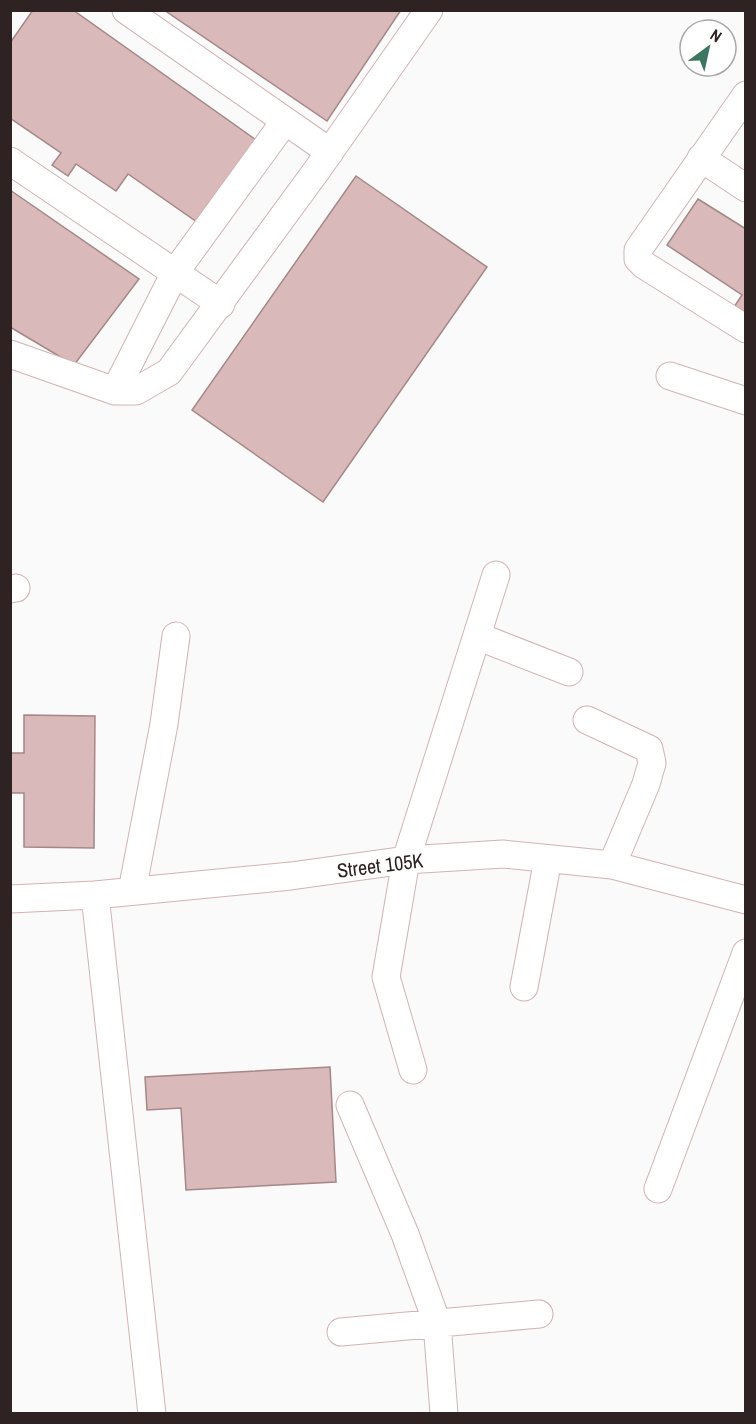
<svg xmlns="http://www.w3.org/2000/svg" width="756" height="1424" viewBox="0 0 756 1424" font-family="'Archivo Narrow',sans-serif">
  <rect width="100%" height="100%" fill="#fafafa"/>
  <path fill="#d9b9b9" stroke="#a58787" stroke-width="1.5" d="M 33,10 L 73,10 L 266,147 L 207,229 L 128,174 L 116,191 L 76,164 L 68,176 L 52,165 L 61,153 L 10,118 L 10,43 Z
    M 164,10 L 401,10 L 327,121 Z
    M 356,176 L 487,267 L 323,502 L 192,410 Z
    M 10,190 L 139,279 L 74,365 L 10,327 Z
    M 698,199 L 746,229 L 746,319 L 732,310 L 742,295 L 667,245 Z
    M 24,715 L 95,716 L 94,848 L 24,847 L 24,793 L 10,793 L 10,753 L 24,753 Z
    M 330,1067 L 336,1182 L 186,1190 L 181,1108 L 147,1110 L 145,1077 Z"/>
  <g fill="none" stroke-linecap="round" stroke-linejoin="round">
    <g stroke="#d2b3b3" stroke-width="29">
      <path id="minor" d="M 126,10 L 330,152
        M 746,95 L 638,250 L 638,259 L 644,265 L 746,329
        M 701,158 L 746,188
        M 10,161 L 221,304
        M 10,354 L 115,391 L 136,391 L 169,372 L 317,170 L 429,10
        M 670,376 L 746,401
        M 115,391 L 176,271 L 285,121
        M 10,589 L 16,588
        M 477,636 L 569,672
        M 587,720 L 649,749 L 652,763 L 646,784 L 612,865
        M 132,891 L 164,724 L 176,636
        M 95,895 L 152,1414
        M 10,899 L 95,895 L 291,876 L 406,860 L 503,854 L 612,865 L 746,900
        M 524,987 L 548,859
        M 413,1070 L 386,977 L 406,860 L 496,575
        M 350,1105 L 405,1234 L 437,1323 L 444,1414
        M 658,1189 L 746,953
        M 341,1332 L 539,1314"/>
    </g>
    <use href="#minor" stroke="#fff" stroke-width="27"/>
  </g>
  <g text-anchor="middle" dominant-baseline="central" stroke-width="5" stroke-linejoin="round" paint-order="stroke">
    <g font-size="20" fill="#2e2222" stroke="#fff">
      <text transform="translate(380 865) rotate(-7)">Street 105K</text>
    </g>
  </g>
  <rect width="756" height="1424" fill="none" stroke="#2e2222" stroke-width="24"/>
  <g transform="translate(708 48) rotate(33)"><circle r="28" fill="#ffffff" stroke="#aba7a7" stroke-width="1.5"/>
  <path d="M0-4.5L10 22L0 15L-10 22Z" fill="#3a7660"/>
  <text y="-9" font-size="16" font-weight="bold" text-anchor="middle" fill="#2e2222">N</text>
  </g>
</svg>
